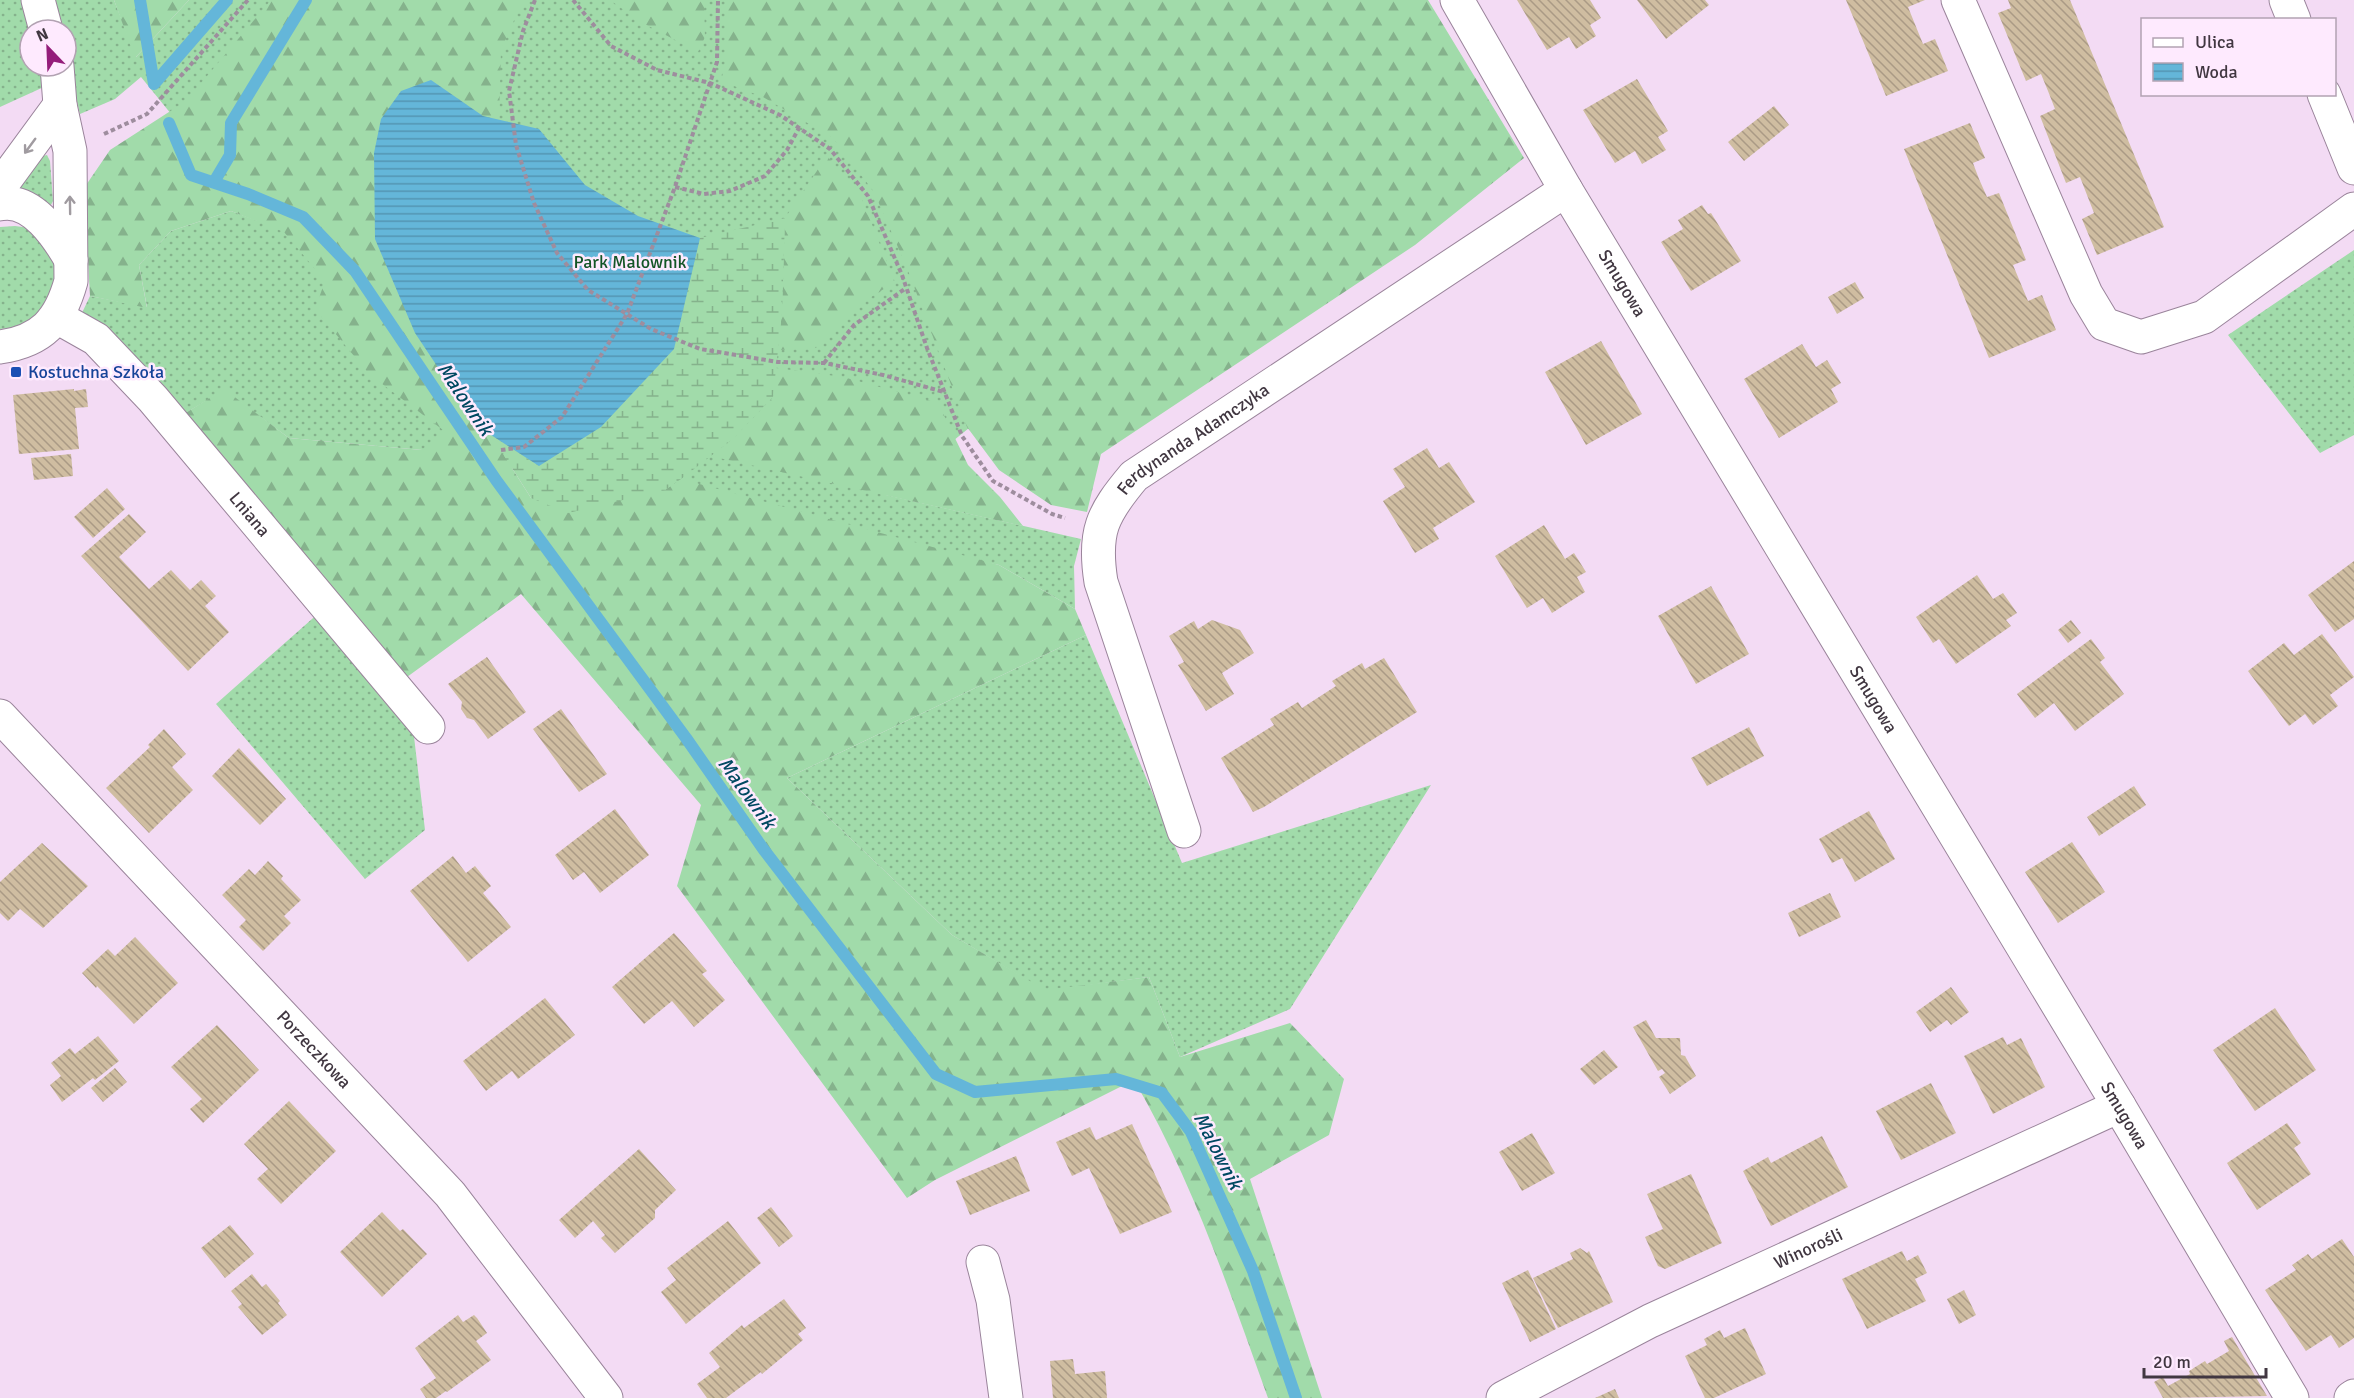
<svg xmlns="http://www.w3.org/2000/svg" width="2354" height="1398" viewBox="0 0 2354 1398" font-family="Signika,sans-serif">
  <defs>
    <pattern id="grass-dots" width="8" height="8" patternUnits="userSpaceOnUse" patternTransform="scale(1.5)"><rect width="8" height="8" fill="#a1dbaa"/><path d="M2 2h.1M6 6h.1" fill="none" stroke="#85b28c" stroke-width="1.8" stroke-linecap="round"/></pattern>
    <pattern id="forest-firs" width="22" height="20" patternUnits="userSpaceOnUse" patternTransform="scale(1.5)"><rect width="22" height="20" fill="#a1dbaa"/><path d="M5 1l3.5 6h-7zM16 11l3.5 6h-7z" fill="#85b28c"/></pattern>
    <pattern id="wetland-marsh" width="20" height="14" patternUnits="userSpaceOnUse" patternTransform="scale(1.5)"><rect width="20" height="14" fill="#a1dbaa"/><path d="M1 5h8M5 5V1M11 12h8M15 12V8" fill="none" stroke="#85b28c"/></pattern>
    <pattern id="water-rules" width="6" height="5" patternUnits="userSpaceOnUse" patternTransform="scale(1.5)"><rect width="6" height="5" fill="#64b6d9"/><path d="M0 2.5h6" fill="none" stroke="#5495b2"/></pattern>
    <pattern id="building-back-hatch" width="6" height="6" patternUnits="userSpaceOnUse" patternTransform="scale(1.5)"><rect width="6" height="6" fill="#cfbda1"/><path d="M-1 5l2 2M0 0l6 6M5-1l2 2" fill="none" stroke="#aa9a85"/></pattern>
  </defs>
  <rect width="100%" height="100%" fill="#f3dbf4"/>
  <path fill="url(#grass-dots)" d="M 0,0 L 22,0 L 30,30 L 30,66 L 43,66 L 46,86 L 0,107 Z
    M 50,0 L 114,0 L 136,57 L 189,0 L 1057,0 L 1000,403 L 886,495 L 1081,539 L 1074,566 L 1075,609 L 999,565 L 422,450 L 289,438 L 224,390 L 184,414 L 81,315 L 90,296 L 147,307 L 139,265 L 171,231 L 231,211 L 258,221 L 141,77 L 115,99 L 80,114 L 66,58 L 66,30 L 58,30 Z
    M 47,155 L 50,161 L 53,201 L 51,205 L 19,194 L 18,184 L 43,156 Z
    M 15,226 L 30,228 L 54,256 L 58,274 L 50,305 L 29,322 L 19,327 L 0,329 L 0,227 Z
    M 2354,250 L 2354,435 L 2320,453 L 2228,335 Z
    M 338,596 L 407,677 L 425,830 L 365,879 L 216,704 Z
    M 1086,635 L 1182,863 L 1431,785 L 1290,1009 L 1180,1057 L 1149,977 L 1045,991 L 952,935 L 787,778 Z"/>
  <path fill="url(#forest-firs)" d="M 114,0 L 189,0 L 135,58 Z
    M 271,0 L 523,0 L 501,50 L 499,120 L 483,116 L 431,80 L 457,396 L 491,435 L 531,498 L 665,490 L 681,479 L 999,565 L 1075,609 L 1086,635 L 787,778 L 952,935 L 1045,990 L 1149,977 L 1180,1057 L 1290,1023 L 1344,1079 L 1329,1135 L 1250,1179 L 1322,1398 L 1268,1398 C 1229,1290 1192,1179 1134,1080 L 935,1180 L 907,1198 L 677,886 L 701,805 L 521,594 L 407,677 L 184,414 L 224,389 L 289,438 L 422,450 L 443,430 L 369,374 L 315,309 L 325,281 L 284,232 L 231,211 L 171,231 L 139,265 L 147,308 L 90,296 L 84,188 L 110,150 L 186,101 Z
    M 610,0 L 704,0 L 705,37 L 698,52 L 639,21 Z
    M 727,0 L 1428,0 L 1524,158 L 1415,245 L 1101,454 L 1087,512 L 1051,505 L 999,470 L 967,427 L 907,268 L 874,192 L 833,138 L 763,97 L 721,81 L 726,60 Z
    M 827,156 L 861,197 L 895,282 L 855,307 L 816,348 L 778,350 L 782,312 L 785,218 Z
    M 776,368 L 843,377 L 938,403 L 968,465 L 1000,497 L 1023,526 L 710,456 L 733,439 L 773,397 Z"/>
  <path fill="url(#wetland-marsh)" d="M 785,218 L 782,312 L 773,397 L 733,439 L 681,479 L 665,490 L 568,513 L 531,498 L 491,435 L 539,466 L 674,349 L 700,238 Z"/>
  <path fill="url(#water-rules)" d="M 431,80 L 483,116 L 539,129 L 585,185 L 638,216 L 700,238 L 674,349 L 601,427 L 539,466 L 491,435 L 457,396 L 415,333 L 375,239 L 374,153 L 381,119 L 401,91 Z"/>
  <g fill="none" stroke-linecap="round" stroke-linejoin="round">
    <path stroke="#64b6d9" stroke-width="12" d="M 140,0 L 154,84
      M 154,84 L 227,0
      M 169,123 L 191,175 L 248,194 L 303,217 L 355,271 L 496,480 L 686,738 L 764,850 L 936,1074 L 975,1092 L 1116,1079 L 1162,1093 L 1191,1132 L 1253,1271 L 1296,1398
      M 214,182 L 230,155 L 231,123 L 306,0"/>
  </g>
  <path fill="url(#building-back-hatch)" d="M 1517,0 L 1590,0 L 1601,18 L 1590,25 L 1596,36 L 1576,49 L 1569,37 L 1547,50 Z
    M 1637,0 L 1705,0 L 1709,5 L 1666,39 Z
    M 1846,0 L 1925,0 L 1908,7 L 1923,44 L 1935,39 L 1948,71 L 1886,96 Z
    M 2008,0 L 2070,0 L 2164,227 L 2097,255 L 2082,219 L 2094,213 L 2080,177 L 2066,183 L 2040,116 L 2055,109 L 2048,91 L 2041,74 L 2026,81 L 1998,13 L 2011,8 Z
    M 1637,79 L 1668,131 L 1658,137 L 1666,150 L 1642,164 L 1635,151 L 1615,163 L 1583,110 Z
    M 1774,106 L 1789,125 L 1744,161 L 1728,142 Z
    M 1970,123 L 1985,158 L 1973,163 L 1979,179 L 1987,197 L 1999,193 L 2026,260 L 2013,265 L 2028,301 L 2042,295 L 2056,330 L 1989,358 L 1904,149 Z
    M 1702,205 L 1708,214 L 1711,213 L 1741,261 L 1691,291 L 1661,242 L 1683,229 L 1678,220 Z
    M 1855,282 L 1864,298 L 1837,314 L 1828,297 Z
    M 1601,341 L 1642,414 L 1586,445 L 1545,372 Z
    M 1802,344 L 1816,367 L 1827,360 L 1841,383 L 1831,389 L 1838,402 L 1779,438 L 1744,379 Z
    M 74,389 L 74,391 L 86,389 L 88,407 L 75,408 L 79,449 L 19,454 L 13,395 Z
    M 1427,448 L 1439,468 L 1449,462 L 1475,502 L 1433,528 L 1439,539 L 1415,553 L 1383,501 L 1405,487 L 1393,469 Z
    M 71,454 L 73,476 L 34,480 L 31,458 Z
    M 107,488 L 125,509 L 93,538 L 74,517 Z
    M 129,514 L 146,532 L 119,557 L 149,589 L 171,570 L 190,590 L 201,580 L 216,596 L 205,606 L 229,632 L 188,671 L 81,556 Z
    M 1544,525 L 1565,559 L 1574,553 L 1586,572 L 1577,577 L 1585,592 L 1552,613 L 1543,598 L 1527,608 L 1495,556 Z
    M 2354,561 L 2354,619 L 2335,632 L 2308,595 Z
    M 1977,575 L 1993,599 L 2003,593 L 2017,613 L 2006,620 L 2011,626 L 1956,664 L 1939,639 L 1933,643 L 1916,617 Z
    M 1711,586 L 1749,654 L 1696,684 L 1658,616 Z
    M 1212,620 L 1240,630 L 1254,653 L 1222,673 L 1234,694 L 1206,711 L 1178,665 L 1184,662 L 1169,636 L 1194,621 L 1198,629 Z
    M 2071,620 L 2081,633 L 2068,643 L 2058,630 Z
    M 2322,634 L 2354,677 L 2330,695 L 2338,706 L 2313,725 L 2305,714 L 2289,726 L 2248,671 L 2284,643 L 2294,655 Z
    M 2091,639 L 2105,658 L 2100,662 L 2124,694 L 2075,731 L 2054,703 L 2035,718 L 2017,694 Z
    M 487,657 L 526,712 L 488,739 L 474,720 L 467,718 L 461,709 L 462,702 L 448,684 Z
    M 1384,658 L 1417,712 L 1264,807 L 1253,812 L 1221,758 L 1274,725 L 1270,719 L 1298,702 L 1302,708 L 1336,686 L 1332,681 L 1362,663 L 1365,669 Z
    M 561,709 L 607,774 L 579,792 L 533,729 Z
    M 1749,727 L 1764,756 L 1707,786 L 1691,758 Z
    M 164,729 L 186,754 L 172,767 L 193,790 L 149,833 L 106,788 L 150,747 L 148,745 Z
    M 239,748 L 286,799 L 260,825 L 212,776 Z
    M 2134,786 L 2146,805 L 2099,836 L 2087,817 Z
    M 615,809 L 649,855 L 600,893 L 584,872 L 573,880 L 555,855 Z
    M 1869,811 L 1895,859 L 1855,882 L 1842,858 L 1832,863 L 1819,839 Z
    M 2072,842 L 2105,892 L 2058,923 L 2025,872 Z
    M 42,843 L 88,886 L 43,928 L 20,909 L 8,921 L 0,913 L 0,882 Z
    M 453,856 L 466,873 L 475,866 L 491,886 L 483,893 L 511,927 L 468,962 L 410,891 Z
    M 268,861 L 283,876 L 281,879 L 301,900 L 284,916 L 291,923 L 263,951 L 239,927 L 246,920 L 222,895 L 249,869 L 255,875 Z
    M 1830,893 L 1841,917 L 1799,937 L 1788,913 Z
    M 674,933 L 707,971 L 702,974 L 725,1000 L 694,1027 L 672,1001 L 644,1024 L 612,987 Z
    M 135,937 L 178,983 L 134,1024 L 97,986 L 96,988 L 82,973 L 108,949 L 115,956 Z
    M 1951,987 L 1969,1012 L 1951,1025 L 1947,1020 L 1930,1032 L 1916,1012 Z
    M 545,998 L 575,1035 L 518,1079 L 512,1071 L 486,1091 L 463,1061 Z
    M 2275,1008 L 2316,1070 L 2255,1111 L 2213,1050 Z
    M 1646,1020 L 1656,1038 L 1680,1038 L 1681,1055 L 1685,1056 L 1696,1076 L 1670,1094 L 1659,1077 L 1665,1073 L 1662,1069 L 1658,1071 L 1633,1027 Z
    M 217,1025 L 259,1070 L 203,1123 L 190,1109 L 202,1099 L 171,1067 Z
    M 98,1036 L 119,1061 L 95,1080 L 93,1078 L 62,1102 L 50,1085 L 61,1076 L 51,1063 L 70,1048 L 75,1054 Z
    M 2003,1037 L 2007,1045 L 2021,1038 L 2045,1087 L 1993,1114 L 1964,1056 Z
    M 1604,1050 L 1618,1067 L 1594,1085 L 1580,1069 Z
    M 115,1068 L 127,1082 L 103,1102 L 91,1088 Z
    M 1931,1083 L 1956,1133 L 1901,1160 L 1876,1111 Z
    M 289,1101 L 336,1151 L 281,1204 L 257,1179 L 268,1169 L 244,1144 Z
    M 2287,1123 L 2301,1143 L 2294,1148 L 2311,1174 L 2257,1210 L 2227,1163 Z
    M 1132,1124 L 1172,1212 L 1120,1234 L 1089,1168 L 1072,1176 L 1056,1142 L 1090,1127 L 1096,1140 Z
    M 1532,1133 L 1555,1173 L 1522,1191 L 1499,1152 Z
    M 1822,1136 L 1848,1187 L 1771,1226 L 1743,1171 L 1768,1157 L 1771,1163 Z
    M 639,1149 L 676,1190 L 655,1210 L 655,1218 L 615,1253 L 601,1238 L 605,1235 L 593,1221 L 575,1238 L 559,1220 Z
    M 1016,1156 L 1030,1191 L 970,1215 L 956,1181 Z
    M 1691,1174 L 1722,1243 L 1665,1269 L 1658,1266 L 1645,1237 L 1663,1229 L 1647,1194 Z
    M 771,1207 L 793,1236 L 779,1247 L 757,1218 Z
    M 382,1212 L 400,1231 L 403,1229 L 427,1254 L 382,1297 L 340,1252 Z
    M 728,1221 L 761,1263 L 686,1324 L 661,1292 L 676,1280 L 667,1268 Z
    M 230,1225 L 254,1254 L 225,1278 L 201,1248 Z
    M 2342,1239 L 2354,1257 L 2354,1338 L 2339,1348 L 2331,1335 L 2306,1351 L 2265,1290 L 2296,1270 L 2292,1265 L 2308,1254 L 2312,1259 Z
    M 1580,1248 L 1587,1253 L 1589,1251 L 1613,1302 L 1558,1328 L 1533,1278 L 1573,1259 L 1570,1253 Z
    M 1902,1251 L 1907,1261 L 1918,1255 L 1927,1273 L 1915,1279 L 1926,1301 L 1867,1329 L 1842,1279 Z
    M 1528,1270 L 1556,1329 L 1530,1342 L 1502,1283 Z
    M 252,1274 L 262,1287 L 266,1284 L 280,1301 L 278,1303 L 287,1315 L 262,1335 L 238,1307 L 242,1304 L 231,1291 Z
    M 1964,1290 L 1976,1315 L 1959,1324 L 1947,1299 Z
    M 784,1299 L 806,1328 L 798,1334 L 803,1340 L 762,1374 L 761,1372 L 726,1398 L 707,1398 L 697,1384 L 720,1367 L 709,1353 L 742,1325 L 744,1328 Z
    M 458,1315 L 463,1322 L 474,1315 L 477,1318 L 487,1333 L 476,1341 L 491,1360 L 447,1392 L 446,1391 L 436,1398 L 426,1398 L 420,1389 L 436,1378 L 415,1348 Z
    M 1745,1328 L 1766,1374 L 1714,1398 L 1705,1398 L 1685,1356 L 1707,1345 L 1704,1339 L 1720,1330 L 1724,1338 Z
    M 2232,1337 L 2267,1396 L 2163,1398 L 2154,1382 L 2163,1377 L 2168,1386 L 2190,1374 L 2189,1371 L 2205,1361 L 2207,1364 L 2229,1351 L 2224,1341 Z
    M 1073,1359 L 1075,1374 L 1105,1371 L 1107,1398 L 1053,1398 L 1050,1361 Z
    M 1615,1389 L 1619,1398 L 1595,1398 Z"/>
  <g fill="none" stroke-linecap="round" stroke-linejoin="round">
    <g stroke="#9a849b" stroke-width="35">
      <g id="minor">
        <path d="M 38,0 L 46,30"/>
        <path id="s1" d="M 1457,0 L 1566,190 L 2119,1106 L 2292,1398"/>
        <path d="M 1958,0 L 2086,294 L 2104,324 L 2141,337 L 2204,317 L 2354,209"/>
        <path d="M 2286,0 L 2294,20"/>
        <path d="M 2324,94 L 2354,168"/>
        <path d="M 0,187 L 60,105"/>
        <path d="M 0,204 C 32,197 58,237 71,260"/>
        <path id="s2" d="M 57,317 L 96,339 L 153,399 L 428,727"/>
        <path d="M 0,347 C 42,341 60,321 71,281 L 70,151 L 60,105 L 57,66"/>
        <path id="s3" d="M 0,716 L 450,1194 L 606,1398"/>
        <path id="s4" d="M 1184,831 L 1101,582 C 1093,532 1102,514 1134,476 L 1566,190"/>
        <path d="M 983,1262 L 993,1300 L 1006,1398"/>
        <path id="s5" d="M 1503,1398 L 1650,1321 L 2119,1106"/>
        <path d="M 2351,1398 L 2354,1396"/>
      </g>
    </g>
    <path stroke="#9e8d9e" stroke-width="4" stroke-dasharray="4.5 3" stroke-linecap="butt" d="M 535,0 L 523,31 L 509,91 L 516,145 L 534,203 L 557,253 L 588,290 L 651,329 L 700,349 L 778,362 L 824,363 L 883,375 L 944,392
      M 573,0 L 611,46 L 657,70 L 710,83 L 780,115 L 830,149 L 868,196 L 902,275 L 927,348 L 962,436 L 993,481 L 1052,514 L 1065,518
      M 104,134 L 147,114 L 248,0
      M 675,187 L 704,194 L 730,191 L 765,176 L 787,150 L 799,128
      M 824,363 L 854,325 L 906,288
      M 501,450 L 524,447 L 562,417 L 627,314 L 675,187 L 717,62 L 718,0"/>
    <use href="#minor" stroke="#fff" stroke-width="33"/>
  </g>
  <defs><path id="oneway-shaft" d="M-6 0H5M1.5-3L5.5 0L1.5 3" fill="none" stroke-width="1.6" stroke-linecap="round" stroke-linejoin="round" transform="scale(1.5)"/></defs>
  <g stroke="#a09ba0">
    <use href="#oneway-shaft" transform="translate(30 146) rotate(126)"/>
    <use href="#oneway-shaft" transform="translate(70 205) rotate(-91)"/>
  </g>
  <rect fill="#1a4fb4" stroke="#feeafe" stroke-width="2" x="10" y="366" width="12" height="12" rx="3"/>
  <g text-anchor="middle" dominant-baseline="central" stroke-width="5" stroke-linejoin="round" paint-order="stroke">
    <g font-size="18" fill="#135526" stroke="#feeafe">
      <text x="630" y="262">Park Malownik</text>
    </g>
    <g font-size="18" fill="#413741" stroke="#feeafe">
      <text stroke="none"><textPath href="#s1" startOffset="328">Smugowa</textPath></text>
      <text stroke="none"><textPath href="#s4" startOffset="448">Ferdynanda Adamczyka</textPath></text>
      <text stroke="none"><textPath href="#s2" startOffset="278">Lniana</textPath></text>
      <text stroke="none"><textPath href="#s1" startOffset="814">Smugowa</textPath></text>
      <text stroke="none"><textPath href="#s3" startOffset="458">Porzeczkowa</textPath></text>
      <text stroke="none"><textPath href="#s1" startOffset="1300">Smugowa</textPath></text>
      <text stroke="none"><textPath href="#s5" startOffset="340">Winorośli</textPath></text>
    </g>
    <g font-size="18" fill="#164399" stroke="#feeafe" text-anchor="start">
      <text x="28" y="372">Kostuchna Szkoła</text>
    </g>
    <g font-size="20" font-style="italic" fill="#004961" stroke="#feeafe">
      <text transform="translate(465 399) rotate(56)">Malownik</text>
      <text transform="translate(747 793) rotate(54)">Malownik</text>
      <text transform="translate(1218 1151) rotate(63)">Malownik</text>
    </g>
  </g>
  <rect x="2141" y="18" width="195" height="78" fill="#feeafe" stroke="#b2a2b2" stroke-width="1.5"/>
  <rect x="2153" y="38" width="30" height="9" fill="#ffffff" stroke="#b2a2b2" stroke-width="1.5"/>
  <text x="2195" y="48" font-size="18" fill="#413741">Ulica</text>
  <rect x="2153" y="63" width="30" height="18" fill="url(#water-rules)" stroke="#b2a2b2" stroke-width="1.5"/>
  <text x="2195" y="78" font-size="18" fill="#413741">Woda</text>
  <g transform="translate(48 48) rotate(337)"><circle r="28" fill="#feeafe" stroke="#b2a2b2" stroke-width="1.5"/>
  <path d="M0-4.5L10 22L0 15L-10 22Z" fill="#941d7a"/>
  <text y="-9" font-size="16" font-weight="bold" text-anchor="middle" fill="#413741">N</text>
  </g>
  <path d="M2144 1368v9h122v-9" fill="none" stroke="#413741" stroke-width="3"/>
  <text x="2153" y="1368" font-size="18" fill="#413741" stroke="#feeafe" stroke-width="4.5" paint-order="stroke">20 m</text>
</svg>
